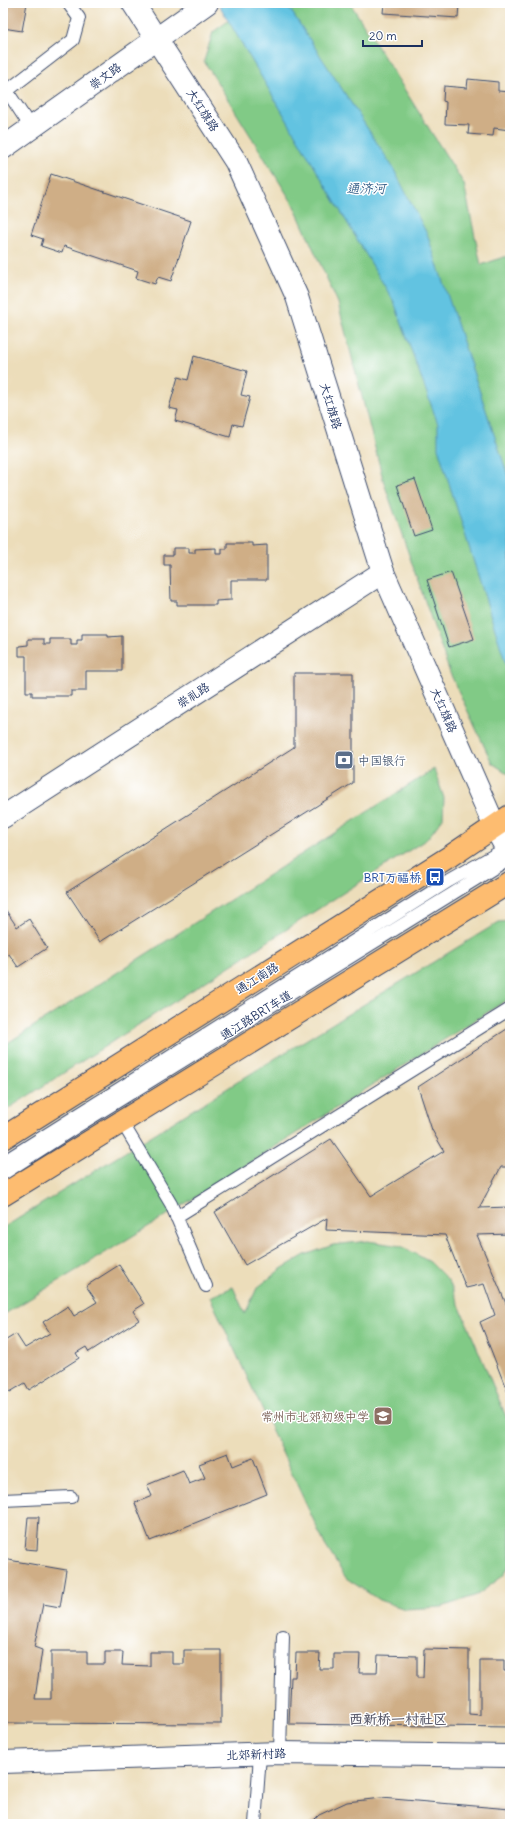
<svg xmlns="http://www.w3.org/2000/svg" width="513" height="1827" viewBox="0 0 513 1827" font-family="Delius,'LXGW WenKai TC',sans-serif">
  <rect width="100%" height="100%" fill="#fff"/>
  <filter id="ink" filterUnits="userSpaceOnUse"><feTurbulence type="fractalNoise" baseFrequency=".025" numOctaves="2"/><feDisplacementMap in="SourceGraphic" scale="8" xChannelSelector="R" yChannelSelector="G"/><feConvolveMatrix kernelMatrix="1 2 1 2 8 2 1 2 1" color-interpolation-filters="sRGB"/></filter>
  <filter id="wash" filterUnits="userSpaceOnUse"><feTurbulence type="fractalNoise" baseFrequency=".012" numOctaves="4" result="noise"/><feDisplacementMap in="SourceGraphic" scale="16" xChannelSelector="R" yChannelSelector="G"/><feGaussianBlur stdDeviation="0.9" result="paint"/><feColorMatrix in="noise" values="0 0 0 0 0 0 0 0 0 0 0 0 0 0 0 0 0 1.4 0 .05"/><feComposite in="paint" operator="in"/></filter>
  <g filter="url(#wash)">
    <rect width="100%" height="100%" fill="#ecddba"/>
    <path fill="#81ca86" stroke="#4e7c72" d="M 253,3 L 350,3 L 464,184 L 481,265 L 510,255 L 510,775 L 492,763 L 450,673 L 384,483 L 338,303 L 293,204 L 204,61 L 213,32 Z
      M 434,769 L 444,798 L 443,818 L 427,839 L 3,1112 L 3,1046 Z
      M 510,921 L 510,998 L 164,1217 L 3,1315 L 3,1228 L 276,1058 L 499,922 Z
      M 368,1241 L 401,1246 L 430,1262 L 449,1281 L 510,1426 L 510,1564 L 503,1576 L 477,1595 L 442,1607 L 405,1609 L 379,1600 L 346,1578 L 325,1545 L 210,1297 L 233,1287 L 245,1314 L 257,1288 L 281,1269 L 305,1255 L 333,1245 Z"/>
    <path fill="#62c3e1" stroke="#3e79a0" d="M 218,3 L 286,3 L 392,166 L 427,234 L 510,482 L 510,677 L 438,448 L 438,424 L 394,302 Z"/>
    <g id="blocks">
      <path fill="#cfae86" d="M 3,3 L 27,3 L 22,31 L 3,28 Z
        M 384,3 L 459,3 L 458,18 L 383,13 Z
        M 468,79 L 498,82 L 498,91 L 510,92 L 510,130 L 494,128 L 493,136 L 468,134 L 469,125 L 445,124 L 446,102 L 443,101 L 444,86 L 467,88 Z
        M 51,174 L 191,221 L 171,281 L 158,277 L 155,284 L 136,278 L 138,271 L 64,246 L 62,253 L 41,246 L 43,239 L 31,235 Z
        M 194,356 L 247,371 L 241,395 L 250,397 L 242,426 L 233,424 L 230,437 L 175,421 L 178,410 L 169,408 L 178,377 L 188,380 Z
        M 415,479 L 432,530 L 414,536 L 397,485 Z
        M 227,543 L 252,543 L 252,546 L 267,545 L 267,580 L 231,580 L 231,600 L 216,601 L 216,605 L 177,605 L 177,601 L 171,601 L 170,565 L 164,565 L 164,555 L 173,555 L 173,548 L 189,548 L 189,553 L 195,553 L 195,549 L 216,548 L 216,554 L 222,554 L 222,549 L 227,549 Z
        M 451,572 L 474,639 L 449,647 L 427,580 Z
        M 82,634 L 108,634 L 108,637 L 122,636 L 122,671 L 86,671 L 86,691 L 71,691 L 71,696 L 32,696 L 32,692 L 26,692 L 26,656 L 19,656 L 19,646 L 28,645 L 28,639 L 44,639 L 44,644 L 50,644 L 50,639 L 71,639 L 71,645 L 77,645 L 77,640 L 82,640 Z
        M 294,673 L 353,673 L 353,783 L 100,942 L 67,892 L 294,747 Z
        M 3,906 L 17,927 L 29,919 L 47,948 L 18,967 L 9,954 L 3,958 Z
        M 510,1027 L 510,1167 L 501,1167 L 479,1208 L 510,1207 L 510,1234 L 477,1235 L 510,1313 L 510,1390 L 507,1391 L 480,1322 L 495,1315 L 484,1284 L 466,1288 L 445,1235 L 326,1230 L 327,1218 L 245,1265 L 215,1212 L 331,1139 L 371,1196 L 444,1151 L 432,1130 L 418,1087 Z
        M 119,1265 L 144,1304 L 133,1311 L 139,1320 L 89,1352 L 86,1347 L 76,1353 L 79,1358 L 29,1390 L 25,1383 L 10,1392 L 3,1381 L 3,1342 L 16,1334 L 25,1348 L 50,1333 L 43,1322 L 68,1306 L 74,1316 L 97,1302 L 86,1286 Z
        M 228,1453 L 233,1466 L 253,1458 L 267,1494 L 150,1541 L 135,1503 L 152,1496 L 147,1485 L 183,1470 L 189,1484 L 205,1478 L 199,1464 Z
        M 28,1517 L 39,1517 L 37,1550 L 25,1549 Z
        M 3,1559 L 66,1570 L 60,1607 L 43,1604 L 34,1647 L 42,1650 L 35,1699 L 51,1699 L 51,1651 L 87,1651 L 87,1664 L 105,1664 L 105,1652 L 123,1652 L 122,1665 L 150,1666 L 150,1652 L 172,1652 L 172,1664 L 184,1664 L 184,1650 L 221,1650 L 221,1724 L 3,1723 Z
        M 424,1649 L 469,1650 L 469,1714 L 480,1715 L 480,1660 L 504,1660 L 504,1671 L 510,1671 L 510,1727 L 289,1724 L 291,1677 L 295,1677 L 296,1653 L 320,1653 L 319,1669 L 334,1669 L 334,1654 L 360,1654 L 359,1673 L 377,1673 L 378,1655 L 417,1656 L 417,1678 L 423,1678 Z
        M 381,1798 L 510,1809 L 510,1824 L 310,1824 L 319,1815 L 347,1802 Z"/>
    </g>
  </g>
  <g filter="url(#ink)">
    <use href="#blocks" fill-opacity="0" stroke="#3a496c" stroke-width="1"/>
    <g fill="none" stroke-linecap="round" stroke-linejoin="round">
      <g stroke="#3a496c" stroke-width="14">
        <path id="service" d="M 3,91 L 7,91 L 73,40 L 79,18 L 68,3
          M 7,91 L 32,129
          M 122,1122 L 171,1204 L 206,1286
          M 3,1162 L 449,881 L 510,846
          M 3,1174 L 76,1127 L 510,858
          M 176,1217 L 510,1009
          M 3,1500 L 71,1497
          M 280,1753 L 283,1636
          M 255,1824 L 260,1755"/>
      </g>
      <g stroke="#3a496c" stroke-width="24">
        <path id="minor" d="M 3,148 L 207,3
          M 3,817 L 383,572
          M 495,827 L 510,855
          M 3,1762 L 280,1753 L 510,1756"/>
      </g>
      <g stroke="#3a496c" stroke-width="24">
        <path id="tertiary" d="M 133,3 L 236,162 L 297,297 L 383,572 L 495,827"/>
      </g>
      <g stroke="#3a496c" stroke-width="24">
        <path id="primary" d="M 3,1138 L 451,856 L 510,816
          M 3,1195 L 510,882"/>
      </g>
      <use href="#service" stroke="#fff" stroke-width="12"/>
      <use href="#minor" stroke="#fff" stroke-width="22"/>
      <use href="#tertiary" stroke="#fff" stroke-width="22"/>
      <use href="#primary" stroke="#fdbc70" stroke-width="22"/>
    </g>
  </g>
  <defs>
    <g id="bank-square" transform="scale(1)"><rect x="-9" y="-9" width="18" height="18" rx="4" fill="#5c6f8a" stroke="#fff"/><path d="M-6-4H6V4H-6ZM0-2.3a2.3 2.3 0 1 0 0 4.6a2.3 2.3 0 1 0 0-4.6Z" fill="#fff"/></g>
    <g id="bus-square" transform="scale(1)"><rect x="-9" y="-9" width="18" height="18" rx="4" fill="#1a4fb4" stroke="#fff"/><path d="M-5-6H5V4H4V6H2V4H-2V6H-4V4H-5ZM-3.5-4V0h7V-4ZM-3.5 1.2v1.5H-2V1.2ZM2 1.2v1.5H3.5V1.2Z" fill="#fff"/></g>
    <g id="school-square" transform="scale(1)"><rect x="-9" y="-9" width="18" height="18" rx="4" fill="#8d6e63" stroke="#fff"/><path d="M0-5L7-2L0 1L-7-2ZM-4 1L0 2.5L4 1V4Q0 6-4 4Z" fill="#fff"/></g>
  </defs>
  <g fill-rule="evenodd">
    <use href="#bank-square" x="344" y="760"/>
    <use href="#bus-square" x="435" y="877"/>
    <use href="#school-square" x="383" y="1416"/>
  </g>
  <g text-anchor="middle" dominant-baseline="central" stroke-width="3" stroke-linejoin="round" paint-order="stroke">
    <g font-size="12" fill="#1b2f5e" stroke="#fff">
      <text transform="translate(105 76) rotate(-36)">崇文路</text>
      <text transform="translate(203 110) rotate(57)">大红旗路</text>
      <text transform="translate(331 406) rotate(73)">大红旗路</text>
      <text transform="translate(193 695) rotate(-33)">崇礼路</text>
      <text transform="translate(444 710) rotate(66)">大红旗路</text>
      <text transform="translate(257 978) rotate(-32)">通江南路</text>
      <text transform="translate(256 1015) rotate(-32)">通江路BRT车道</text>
      <text transform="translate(256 1754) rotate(-2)">北郊新村路</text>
    </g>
    <g font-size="12" fill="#4e5e75" stroke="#fff" text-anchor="start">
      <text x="358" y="760">中国银行</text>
    </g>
    <g font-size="12" fill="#164399" stroke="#fff" text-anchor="end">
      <text x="421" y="877">BRT万福桥</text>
    </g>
    <g font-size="12" fill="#785e54" stroke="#fff" text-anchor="end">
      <text x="369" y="1416">常州市北郊初级中学</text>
    </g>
    <g font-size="13" font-style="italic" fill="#305b85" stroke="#fff">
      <text x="366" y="188">通济河</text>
    </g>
    <g font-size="14" font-weight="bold" fill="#5a5b6c" stroke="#fff">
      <text x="398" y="1719">西新桥一村社区</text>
    </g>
  </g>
  <rect width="513" height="1827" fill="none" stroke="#fff" stroke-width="16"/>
  <path d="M363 40v6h59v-6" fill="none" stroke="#1b2f5e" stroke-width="2"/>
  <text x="369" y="40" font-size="12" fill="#1b2f5e" stroke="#ffffff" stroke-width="3" paint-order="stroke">20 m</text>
</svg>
